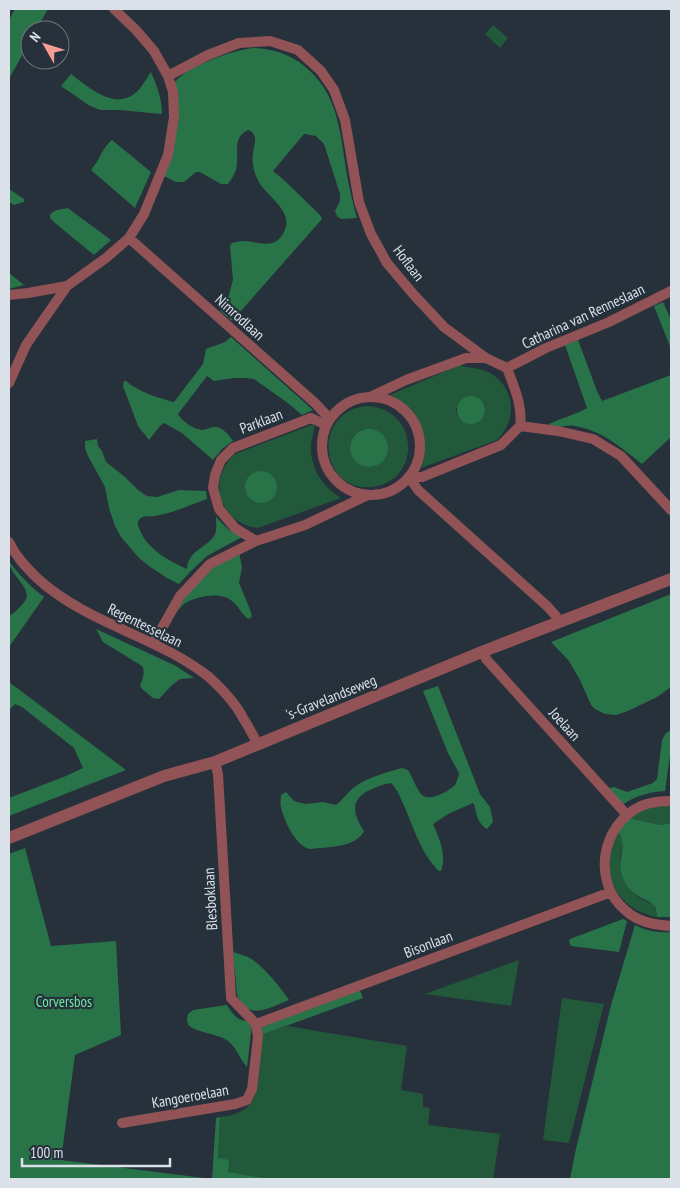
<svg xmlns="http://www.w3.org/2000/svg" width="680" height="1188" viewBox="0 0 680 1188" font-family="'PT Sans Narrow',sans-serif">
  <rect width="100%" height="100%" fill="#26313b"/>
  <path fill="#22593a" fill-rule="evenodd" d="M 493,25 L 508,38 L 500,48 L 485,34 Z
    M 460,365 C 469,369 480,367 490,373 C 516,388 517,420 497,440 L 421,468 C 430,436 420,411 390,395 ZM 484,403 C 487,412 484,419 476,423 L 460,419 L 457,415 L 456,408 Z
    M 365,406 C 421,407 422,483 371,487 C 319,491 312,413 365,406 ZM 365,429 L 382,462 C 355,481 335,439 365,429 Z
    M 314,424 C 315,430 312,437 311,444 C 310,467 321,486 341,498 L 258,528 C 219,523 206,480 235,454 Z
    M 671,805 L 671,823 L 661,825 L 628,818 L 643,809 Z
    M 617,830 L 621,835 L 623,840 L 620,859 L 637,896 L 653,905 L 656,910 L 657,917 C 635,913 618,900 611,879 C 609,873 607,866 608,860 C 610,850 614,839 617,830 Z
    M 519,960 L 511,1006 L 425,994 Z
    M 562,998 L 604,1004 L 569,1143 L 543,1140 Z
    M 287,1026 L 407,1046 L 401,1090 L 423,1094 L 423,1107 L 430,1108 L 428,1125 L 500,1134 L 493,1179 L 270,1179 L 227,1172 L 218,1158 L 220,1117 C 231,1116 245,1112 252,1102 C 259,1093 260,1049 261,1035 Z"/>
  <path fill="#297349" d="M 15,9 L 48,9 L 36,30 L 30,30 L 30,41 L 9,79 L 9,20 Z
    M 253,48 C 292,48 324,75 335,112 C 341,131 343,150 346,169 C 348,182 351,195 354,207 L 357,218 L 341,219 L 337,216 L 335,211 L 340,201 L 340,194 L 324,144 L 316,136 L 304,134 L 273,171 L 285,181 L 320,215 L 322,219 L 232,321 L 220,311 L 229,295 L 233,280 L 230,246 L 232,243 C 236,242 240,241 244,241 C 256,241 270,249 280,238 C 297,217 276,203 264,189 C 260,185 258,180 256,176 C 253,169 252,161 253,153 C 254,144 259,134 248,130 C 231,138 240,155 236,170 C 234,175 231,180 228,184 L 221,184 L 200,172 L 196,172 L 184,182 L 176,182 L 162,175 L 176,108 L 175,82 C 188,66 233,50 253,48 Z
    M 151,72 C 157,86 162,99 162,114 L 119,110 L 101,110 L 90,106 L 61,86 L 71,74 C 87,86 113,110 134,94 C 141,89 146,79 151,72 Z
    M 112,140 L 151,172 L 135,208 L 91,170 C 94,166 98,161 100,156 C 104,149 106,145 112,140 Z
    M 9,189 L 24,199 L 24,202 L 14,205 L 9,202 Z
    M 67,208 L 69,209 L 111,240 L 94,255 L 55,223 L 50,218 L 50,215 C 54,209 60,210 67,208 Z
    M 9,273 L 24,285 L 9,289 Z
    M 663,302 L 671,320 L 671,349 L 654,306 Z
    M 231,337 L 313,410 L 302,415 L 289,404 L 254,379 L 245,378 L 234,378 L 214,381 L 207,376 L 178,414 C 183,422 193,429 202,430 C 206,430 210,427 214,427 C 222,426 229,435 233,441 L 222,449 L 213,460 L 182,433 L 164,423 L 160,426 L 149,440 L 138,426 L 123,386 L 124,381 L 126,381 C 139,392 158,398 174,402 L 203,364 L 206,349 L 225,342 Z
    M 578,340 L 597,391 L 602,401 L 671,375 L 671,437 L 642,464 C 622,448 601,430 575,426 C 565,424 559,430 549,424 C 561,418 575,415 587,408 L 565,345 Z
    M457 410a14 14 0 1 1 28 0a14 14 0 1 1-28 0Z
    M350 448a19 19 0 1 1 38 0a19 19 0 1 1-38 0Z
    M 97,439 L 98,446 L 102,451 L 106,462 L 125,477 L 138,490 L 147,496 L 157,497 L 179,490 L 206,491 L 207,499 C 190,505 173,513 155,516 C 150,517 143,515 140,519 C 136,522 138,526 140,530 C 147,549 169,561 187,569 C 188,549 210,547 215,534 C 217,529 216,523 216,517 L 229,530 L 242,537 L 207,556 L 191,571 L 179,584 L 167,578 L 149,566 L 139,558 L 121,537 L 115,526 L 109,508 L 105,487 L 88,456 L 85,448 L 85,441 Z
    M245 487a16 16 0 1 1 32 0a16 16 0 1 1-32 0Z
    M 239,552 L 242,567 L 239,583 L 251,612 L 252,617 L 248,619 C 242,614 238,606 232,601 C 221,591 195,596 184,604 C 181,607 178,610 176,613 L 188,592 L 211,569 Z
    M 9,561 C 19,575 31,587 44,597 L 9,647 L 9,616 C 14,613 17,610 21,606 C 22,604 25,602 26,599 C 31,587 9,574 9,561 Z
    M 671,594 L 671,687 L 657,697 L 628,711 L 616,715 L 605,714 L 595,709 L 591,705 L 580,680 L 569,661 L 551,642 Z
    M 96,629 L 176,666 L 194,678 L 180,679 L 172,685 L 159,699 L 153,698 L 141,688 L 140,686 C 142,679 146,673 142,666 L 103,642 Z
    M 9,682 L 126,770 L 9,816 L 9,798 L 66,776 L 83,768 L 74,748 L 22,707 L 15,704 L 9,710 Z
    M 438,686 L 480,794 L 490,807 L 493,822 L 487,829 C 477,823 477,815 474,804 L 473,803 L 448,814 L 433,824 C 439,838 447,855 441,871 L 439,871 C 422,855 414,829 405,808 C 401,799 398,790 391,783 C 384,784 379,786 372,789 C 350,798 352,813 364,831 C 356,848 326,847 310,849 C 295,846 284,820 281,807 C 280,803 281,799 281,795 L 286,792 L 294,801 L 297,802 L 306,804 L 323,802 L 336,805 C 343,800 348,791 356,786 C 368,777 388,772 402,768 L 408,770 C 412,776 417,790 422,795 C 430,802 449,791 455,785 C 457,781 458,778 459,773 L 448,753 L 423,691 Z
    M 671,730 L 671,748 L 665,791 C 649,792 634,796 621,806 L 609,788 L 614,787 L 627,792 L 653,783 L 657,779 L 662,740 L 666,733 Z
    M 628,818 L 661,825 L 671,823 L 671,917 L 657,917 C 657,915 656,911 656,909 C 653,902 643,899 637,895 C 631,891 626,886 624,880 C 614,861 630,846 617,830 Z
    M 25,848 L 51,946 L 116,941 L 121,1035 L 75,1055 L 61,1160 L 212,1179 L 216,1118 L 220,1117 L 218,1158 L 229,1160 L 228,1172 L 270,1179 L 9,1179 L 9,854 Z
    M 623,919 L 627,921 L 619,952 L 571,946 L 569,942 L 570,939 Z
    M 635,925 C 646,931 659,933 671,932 L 671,1179 L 570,1179 L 575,1153 L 611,1005 Z
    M 233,952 C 238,954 244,955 248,957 C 262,964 281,988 289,1000 C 269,1008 247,1022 237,994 Z
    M 358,986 L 363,998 L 261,1035 L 262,1027 Z
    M 227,1005 C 230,1010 234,1016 239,1019 C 245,1021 248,1021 252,1025 L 247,1067 C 239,1058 236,1045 225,1039 C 213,1033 198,1033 188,1025 L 187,1019 L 188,1014 L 193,1010 Z"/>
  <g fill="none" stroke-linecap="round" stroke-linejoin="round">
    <path stroke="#915356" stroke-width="10" d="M 168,76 L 208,55 L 239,43 L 270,41 L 298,50 L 321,71 L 334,90 L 345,120 L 359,202 L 371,234 L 387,263 L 414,295 L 444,327 L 486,358 L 507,368 C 514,387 523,406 520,426 L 558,431 L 593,439 L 621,456 L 671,510
      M 129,238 L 315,403 L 330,419
      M 9,295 L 28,293 L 67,286 L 106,258 L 129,238 L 144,214 L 168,155 L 174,117 L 173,92 L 168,76 L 154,51 L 136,30 L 114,9
      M 507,368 L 546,348 L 609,322 L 671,291
      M 9,383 L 26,345 L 67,286
      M 370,397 L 406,380 L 466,358 L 486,358
      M322 446a49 49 0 1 1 98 0a49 49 0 1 1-98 0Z
      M 409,477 L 418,490 L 547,606 L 556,616 L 558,622
      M 409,477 L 422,477 L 501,445 L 520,426
      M 256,541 L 235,528 L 219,509 L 213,488 L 215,475 L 221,460 L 233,448 L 311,418 L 326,425
      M 9,542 C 16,557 26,567 37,578 C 87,624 157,636 209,677 C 222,689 235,702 243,718 C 249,727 253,736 258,744
      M 153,644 L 180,596 L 210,564 L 256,541 L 305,525 L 368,495
      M 484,651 L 486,659 L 627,815
      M 215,762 L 218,774 L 231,998 L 256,1024
      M 671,801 C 661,801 651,802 641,806 C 602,824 591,881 625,910 C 638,922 654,925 671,926
      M 256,1024 L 611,892
      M 122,1123 L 235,1104 L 247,1100 L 252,1089 L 258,1037 L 256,1024"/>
    <path stroke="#915356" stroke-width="12" d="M 9,838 L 164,776 L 215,762 L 484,651 L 671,579"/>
  </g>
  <g text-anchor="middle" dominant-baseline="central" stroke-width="4.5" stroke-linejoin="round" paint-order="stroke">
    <g font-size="15" fill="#dae1e8" stroke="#26313b">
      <text transform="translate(409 263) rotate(53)">Hoflaan</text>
      <text transform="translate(583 316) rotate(-25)">Catharina van Renneslaan</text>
      <text transform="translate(240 317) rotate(42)">Nimrodlaan</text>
      <text transform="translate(261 421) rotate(-21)">Parklaan</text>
      <text transform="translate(145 625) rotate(26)">Regentesselaan</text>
      <text transform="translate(331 697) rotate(-22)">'s-Gravelandseweg</text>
      <text transform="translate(565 724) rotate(48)">Joelaan</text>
      <text transform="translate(210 899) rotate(-93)">Blesboklaan</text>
      <text transform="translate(428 944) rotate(-21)">Bisonlaan</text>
      <text transform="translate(190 1096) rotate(-10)">Kangoeroelaan</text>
    </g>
    <g font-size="15" fill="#6beaa0" stroke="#26313b">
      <text x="64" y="1001">Corversbos</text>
    </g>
  </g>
  <rect width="680" height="1188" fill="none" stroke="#dae1e8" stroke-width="20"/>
  <g transform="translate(45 45) rotate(309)"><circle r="24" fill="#26313b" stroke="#6e7780"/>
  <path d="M0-4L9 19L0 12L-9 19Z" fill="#f59c95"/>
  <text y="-8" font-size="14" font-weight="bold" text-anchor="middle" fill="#dae1e8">N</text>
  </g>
  <path d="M22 1158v8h148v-8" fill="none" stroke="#dae1e8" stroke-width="2.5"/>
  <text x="30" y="1158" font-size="15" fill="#dae1e8" stroke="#26313b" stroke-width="4" paint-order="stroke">100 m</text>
</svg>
